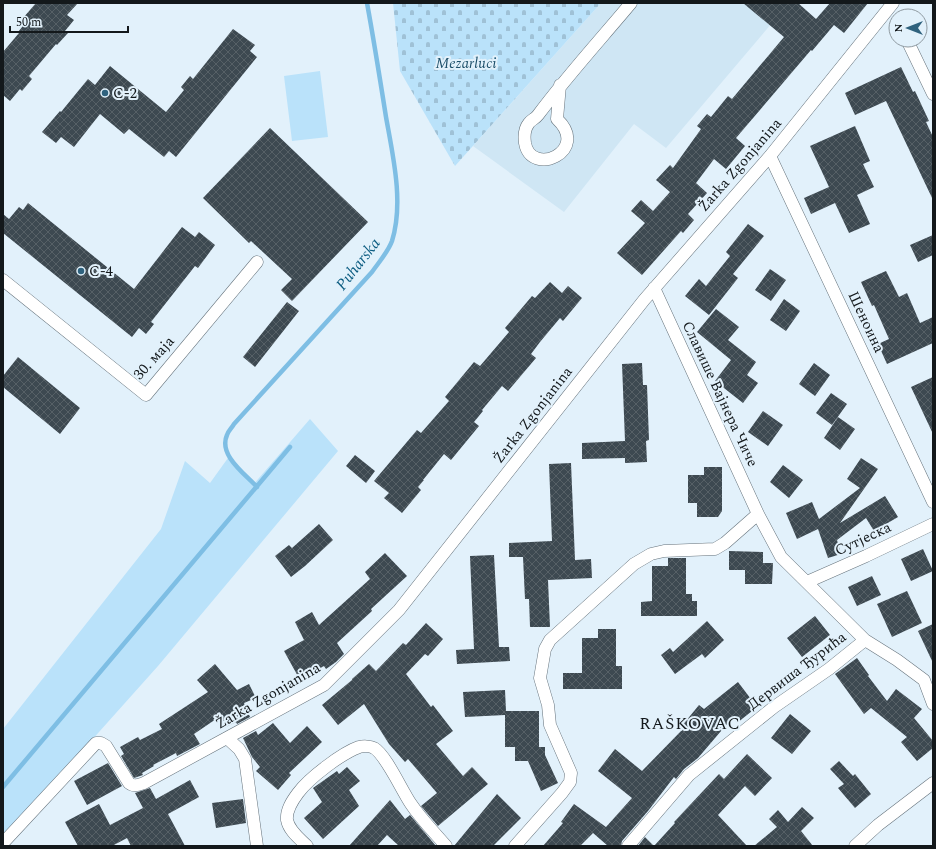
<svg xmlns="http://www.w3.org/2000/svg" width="936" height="849" viewBox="0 0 936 849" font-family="Spectral,serif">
  <defs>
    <pattern id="cemetery-stones" width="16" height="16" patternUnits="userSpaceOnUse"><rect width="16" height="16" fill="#bae2fa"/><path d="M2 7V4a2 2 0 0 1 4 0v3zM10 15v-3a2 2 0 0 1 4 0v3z" fill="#9fc1d6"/></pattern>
    <pattern id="building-cross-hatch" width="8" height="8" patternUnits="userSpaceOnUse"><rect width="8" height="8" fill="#3d4951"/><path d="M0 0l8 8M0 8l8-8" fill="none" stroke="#566066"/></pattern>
  </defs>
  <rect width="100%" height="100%" fill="#e2f1fb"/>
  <path fill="#cfe6f4" d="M 601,3 L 789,3 L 666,148 L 634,124 L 564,212 L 473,146 Z"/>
  <path fill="#bae2fa" d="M 320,71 L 328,137 L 292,141 L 284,76 Z
    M 310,419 L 338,451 L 158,666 L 57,779 L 3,844 L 3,729 L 161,529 L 185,461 L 210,483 L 228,458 L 253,485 Z"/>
  <path fill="url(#cemetery-stones)" d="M 393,3 L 601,3 L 455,166 L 400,71 Z"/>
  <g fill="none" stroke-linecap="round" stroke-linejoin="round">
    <path stroke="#7ebee4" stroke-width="4.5" d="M 257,487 C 245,474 218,455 227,435 C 228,431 232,428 234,424 L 372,272 C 379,262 388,252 392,241 C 404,203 393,156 386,117 C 380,79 374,41 367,3
      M 3,787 L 290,447"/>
  </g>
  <path fill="url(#building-cross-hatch)" d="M 36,3 L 78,3 L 67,15 L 74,20 L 65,31 L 68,33 L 57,45 L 56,44 L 29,76 L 32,79 L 22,91 L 20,89 L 10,101 L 3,95 L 3,52 L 19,33 L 18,32 L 27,21 L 23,18 Z
    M 743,3 L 798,3 L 816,19 L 830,3 L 868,3 L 844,33 L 834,25 L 812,51 L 811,50 L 736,138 L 745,146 L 726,169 L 714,159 L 696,183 L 707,193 L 688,214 L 694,220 L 683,233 L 681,231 L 642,275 L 617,253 L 645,223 L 631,211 L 641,200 L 653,211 L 670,192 L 656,180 L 670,165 L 673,168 L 701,129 L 697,126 L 707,114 L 711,117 L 728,96 L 732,99 L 784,37 Z
    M 233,29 L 255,45 L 250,51 L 257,57 L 176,157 L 169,151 L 164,157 L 129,129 L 124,134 L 100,114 L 74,147 L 61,137 L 56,143 L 42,132 L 60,111 L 61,112 L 88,79 L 95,85 L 110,66 L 166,112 L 184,90 L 181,87 L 190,76 L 193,79 Z
    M 901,67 L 913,92 L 915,91 L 929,121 L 926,122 L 933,137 L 933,200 L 886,101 L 855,115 L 845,93 Z
    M 855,126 L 870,161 L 863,164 L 874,187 L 857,195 L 870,224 L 849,233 L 835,203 L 811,214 L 804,198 L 829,187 L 810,146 Z
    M 270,128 L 368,222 L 292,301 L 281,290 L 292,279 L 251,241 L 249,243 L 203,198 Z
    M 28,203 L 134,289 L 182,227 L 195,237 L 199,232 L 215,245 L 198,268 L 195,266 L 151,322 L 154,324 L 146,334 L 139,328 L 132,337 L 3,233 L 3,214 L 9,219 L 19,207 L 23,210 Z
    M 748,224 L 764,236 L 733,274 L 738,278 L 709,315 L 685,296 L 699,279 L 706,286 L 730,256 L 726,252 Z
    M 933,235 L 933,255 L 918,262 L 910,245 Z
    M 770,269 L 786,280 L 771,301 L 755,290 Z
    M 886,271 L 899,297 L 907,293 L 920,323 L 933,317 L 933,343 L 887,364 L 878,344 L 889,339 L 874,305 L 872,306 L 861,282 Z
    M 550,282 L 562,293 L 568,286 L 582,298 L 563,321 L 560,318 L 540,342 L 531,354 L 536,358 L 508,391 L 502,386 L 482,410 L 483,411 L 474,422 L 479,426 L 451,460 L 444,454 L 423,480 L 424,480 L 418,487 L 421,490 L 402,513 L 384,498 L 389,493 L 374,481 L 417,430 L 421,433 L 449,401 L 445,397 L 474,362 L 480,366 L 509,332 L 505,328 L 532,296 L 535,298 Z
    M 784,299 L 800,311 L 786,331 L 770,320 Z
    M 287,302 L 299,311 L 255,367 L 243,357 Z
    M 716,309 L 739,327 L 728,340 L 756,362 L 747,375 L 758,383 L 743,403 L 715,381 L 731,360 L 697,332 Z
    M 18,357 L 80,408 L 60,434 L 3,387 L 3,376 Z
    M 642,363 L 643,385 L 647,385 L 649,440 L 646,441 L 647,462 L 625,463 L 625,458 L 582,459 L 582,443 L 625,441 L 622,364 Z
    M 814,363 L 830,375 L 815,396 L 799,384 Z
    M 933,377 L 933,434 L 911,387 Z
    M 831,393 L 847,404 L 832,425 L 816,413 Z
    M 763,411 L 783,425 L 768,446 L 748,432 Z
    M 838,417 L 855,429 L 840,450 L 824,438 Z
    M 355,455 L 375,471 L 366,483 L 346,466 Z
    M 861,458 L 878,469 L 840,523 L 885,496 L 898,517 L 874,531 L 866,518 L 837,540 L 841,554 L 828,558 L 818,529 L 797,539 L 786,513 L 812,502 L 819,519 L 860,488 L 847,479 Z
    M 571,463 L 575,560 L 591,559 L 592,578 L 548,580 L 550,627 L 530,627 L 529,599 L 525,599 L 523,557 L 509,557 L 509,543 L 552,541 L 549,464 Z
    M 783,465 L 803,480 L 789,498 L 770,482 Z
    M 704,467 L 722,467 L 722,511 L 718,517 L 697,517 L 697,503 L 688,503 L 688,475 L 704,475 Z
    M 319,524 L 333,540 L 305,566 L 291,577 L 275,556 L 289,545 L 292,548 Z
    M 923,549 L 933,571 L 911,581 L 901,559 Z
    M 729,551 L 763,552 L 763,563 L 773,563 L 772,584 L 745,584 L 745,570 L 729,570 Z
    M 385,553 L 407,576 L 371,609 L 372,611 L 337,643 L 344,654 L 336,662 L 326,669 L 324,666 L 300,680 L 284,651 L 304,640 L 295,622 L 312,612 L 319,625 L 370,579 L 365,572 Z
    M 494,555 L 499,647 L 509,647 L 510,661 L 457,664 L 456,650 L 474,649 L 470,556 Z
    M 668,558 L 686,558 L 686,594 L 692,594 L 692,601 L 697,601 L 697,616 L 641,616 L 641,602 L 652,601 L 652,566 L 668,566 Z
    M 872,576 L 881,595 L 857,606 L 848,587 Z
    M 907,591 L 922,623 L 892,637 L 877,604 Z
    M 815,616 L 830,635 L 802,657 L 787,638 Z
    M 707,621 L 724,640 L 705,658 L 702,654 L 675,674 L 661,655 L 670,648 L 673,652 Z
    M 426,623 L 443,639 L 428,656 L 425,654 L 406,674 L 431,707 L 433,705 L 453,731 L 436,744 L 463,776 L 472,767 L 488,784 L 438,826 L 421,806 L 437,793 L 408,759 L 405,762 L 389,744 L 364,704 L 338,725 L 322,705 L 352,680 L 352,679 L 369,664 L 376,671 L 403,643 L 406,645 Z
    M 933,624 L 933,663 L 918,631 Z
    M 598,629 L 616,629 L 616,666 L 622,666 L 622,689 L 563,689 L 563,673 L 582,673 L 582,638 L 598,638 Z
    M 857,658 L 869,675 L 868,676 L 887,701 L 896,689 L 922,709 L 914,718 L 933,741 L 933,748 L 917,761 L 901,742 L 907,737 L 871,708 L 864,714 L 835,674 Z
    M 215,664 L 237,690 L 249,684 L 256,698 L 244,703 L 250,717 L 237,724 L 236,722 L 224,728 L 219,717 L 194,734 L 200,744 L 177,756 L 176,753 L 153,765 L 154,766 L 142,773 L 143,775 L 134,778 L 121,756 L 124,754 L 120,747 L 138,737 L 140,740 L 162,729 L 159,724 L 208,692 L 197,680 Z
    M 738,682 L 757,707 L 737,723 L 733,717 L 698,758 L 684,769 L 676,779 L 674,777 L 648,811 L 622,841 L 621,846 L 608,846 L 593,833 L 580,846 L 543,846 L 563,823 L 561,822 L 574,804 L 606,827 L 632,798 L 598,771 L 615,749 L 642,771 L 683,729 L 681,727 L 699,705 L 704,709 Z
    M 505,690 L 506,711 L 539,711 L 539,747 L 545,747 L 545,755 L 558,783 L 541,791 L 528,761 L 515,761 L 515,747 L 505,747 L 505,715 L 465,717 L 463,692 Z
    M 790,714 L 811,731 L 792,754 L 771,738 Z
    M 273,723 L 290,743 L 307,726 L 322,742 L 289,773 L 291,775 L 278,790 L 256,771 L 260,767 L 252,757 L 243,738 L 256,731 L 258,735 Z
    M 747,754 L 772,778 L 755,796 L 745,786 L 718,815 L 747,846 L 638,846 L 645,837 L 654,846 L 675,823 L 674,822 L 719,774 L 724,779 Z
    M 839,761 L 853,776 L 855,774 L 871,794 L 855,808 L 838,788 L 844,784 L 830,769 Z
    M 108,763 L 122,786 L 87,805 L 74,781 Z
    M 347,767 L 360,781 L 349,790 L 359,806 L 323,839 L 304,818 L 322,802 L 313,788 L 337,771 L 339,774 Z
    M 190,780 L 199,797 L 168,814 L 185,846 L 131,846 L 127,838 L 112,846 L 78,846 L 65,822 L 99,804 L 110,825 L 143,808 L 135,793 L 150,788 L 156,799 Z
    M 497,794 L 521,818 L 493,846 L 454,846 Z
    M 243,799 L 246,823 L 216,828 L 212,803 Z
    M 390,800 L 405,819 L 410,815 L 436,846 L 399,846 L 387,835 L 377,846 L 349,846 Z
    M 802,807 L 814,818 L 801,831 L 813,846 L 754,846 L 777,827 L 769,819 L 778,810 L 788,822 Z"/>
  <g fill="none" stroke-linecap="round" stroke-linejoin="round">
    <g stroke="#66737c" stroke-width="13">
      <path id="minor" d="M 907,40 L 933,94
        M 560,85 L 557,119 C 591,151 531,178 525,143 C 524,136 524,129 529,123 C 531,120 535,119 538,115 C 567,76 600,40 631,3
        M 770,156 L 933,502
        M 3,280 L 146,395 L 257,262
        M 654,288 L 758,514 L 781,557 L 865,640 L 897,660 L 924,680 L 933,704
        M 807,582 L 866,556 L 933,524
        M 227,738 L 239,749 L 245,759 L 257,846
        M 3,843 L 96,743 L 101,743 L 106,746 L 129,783 C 134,787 138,785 144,783 L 324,685 L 399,610 L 644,300 L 770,156 L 893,3
        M 307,846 C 300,839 289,831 287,820 C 286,810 292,801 298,793 C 309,778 342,753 359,747 C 363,746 370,746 374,748 C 386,755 402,791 411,804 C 421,819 434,832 446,846
        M 515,846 L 562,793 L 570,782 L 571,773 L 550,725 L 548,705 L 540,678 L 545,649 L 550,640 L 634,564 L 651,554 L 664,551 L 715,549 L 725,543 L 758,514
        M 628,846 L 689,775 L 774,707 L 829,669 L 865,640
        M 855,846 L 878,825 L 933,783"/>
    </g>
    <use href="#minor" stroke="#fff" stroke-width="12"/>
  </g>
  <g fill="#2f627e" stroke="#e2f1fb" stroke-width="1.5">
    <circle cx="105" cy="93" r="4"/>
    <circle cx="81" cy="271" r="4"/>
  </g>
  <g text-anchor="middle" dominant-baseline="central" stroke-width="4" stroke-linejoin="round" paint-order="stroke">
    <g font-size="15" font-style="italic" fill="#1e506b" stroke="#e2f1fb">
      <text x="466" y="63">Mezarluci</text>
    </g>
    <g font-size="15" fill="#13181b" stroke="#e2f1fb" text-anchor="start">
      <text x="113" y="93">C-2</text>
      <text x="89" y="271">C-4</text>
    </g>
    <g font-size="15" fill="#13181b" stroke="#e2f1fb">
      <text transform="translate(740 165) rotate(-49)">Žarka Zgonjanina</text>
      <text transform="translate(866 322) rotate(65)">Шеноина</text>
      <text transform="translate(154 358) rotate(-48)">30. маја</text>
      <text transform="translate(720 394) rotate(65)">Славише Вајнера Чиче</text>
      <text transform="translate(533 415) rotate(-52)">Žarka Zgonjanina</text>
      <text transform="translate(863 539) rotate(-25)">Сутјеска</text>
      <text transform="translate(797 671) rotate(-37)">Дервиша Ђурића</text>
      <text transform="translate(268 696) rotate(-30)">Žarka Zgonjanina</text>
    </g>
    <g font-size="16" font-style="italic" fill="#0d5d82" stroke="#e2f1fb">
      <text transform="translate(358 264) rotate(-52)">Puharska</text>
    </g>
    <g font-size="17" letter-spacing="1" fill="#13181b" stroke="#e2f1fb">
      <text x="690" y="724">RAŠKOVAC</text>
    </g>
  </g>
  <rect width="936" height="849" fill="none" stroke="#13181b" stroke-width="8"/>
  <g transform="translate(908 28) rotate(270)"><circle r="19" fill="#e2f1fb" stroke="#8f9aa1"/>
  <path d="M0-3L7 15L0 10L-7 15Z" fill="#2f627e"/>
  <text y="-6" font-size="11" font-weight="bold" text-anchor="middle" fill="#13181b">N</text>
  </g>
  <path d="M10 26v6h118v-6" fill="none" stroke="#13181b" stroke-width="2"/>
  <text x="16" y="26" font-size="12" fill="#13181b" stroke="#e2f1fb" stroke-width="3" paint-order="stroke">50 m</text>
</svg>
